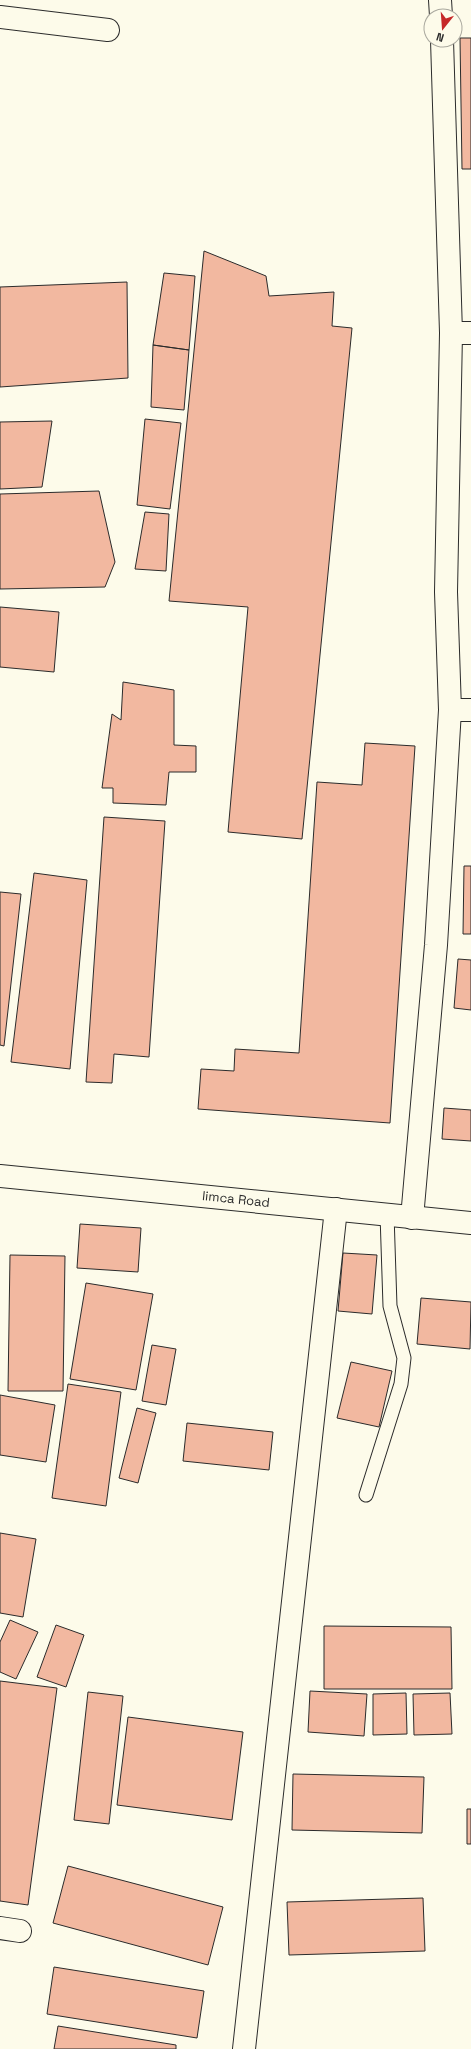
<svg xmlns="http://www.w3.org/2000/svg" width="471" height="2049" viewBox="0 0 471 2049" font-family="'Space Grotesk',sans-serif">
  <rect width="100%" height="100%" fill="#fdfbea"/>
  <path fill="#f2b8a0" stroke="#2b2b2b" d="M 460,38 L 471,38 L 471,169 L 462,169 Z
    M 204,251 L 266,276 L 269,296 L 334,292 L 332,326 L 352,328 L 302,839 L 228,832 L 248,607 L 169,601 Z
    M 164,273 L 195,276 L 189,350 L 153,345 Z
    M 127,282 L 128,378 L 0,387 L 0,287 Z
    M 153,345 L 189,350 L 184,410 L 151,407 Z
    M 145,419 L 181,423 L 170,509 L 137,505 Z
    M 52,421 L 42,487 L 0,489 L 0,422 Z
    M 99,491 L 115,562 L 105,587 L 0,589 L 0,494 Z
    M 145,512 L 169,514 L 166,571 L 135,569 Z
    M 0,607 L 59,612 L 54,672 L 0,667 Z
    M 123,682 L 174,690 L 174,745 L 196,746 L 196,772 L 169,772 L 166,805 L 113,803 L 113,788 L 102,788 L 112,714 L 121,720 Z
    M 365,743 L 415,746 L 390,1123 L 198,1109 L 201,1069 L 234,1071 L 235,1049 L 299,1053 L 317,782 L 362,785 Z
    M 104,817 L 165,821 L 149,1057 L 114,1054 L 112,1083 L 86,1082 Z
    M 464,866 L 471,866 L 471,934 L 463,934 Z
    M 34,873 L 87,880 L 70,1069 L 11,1062 Z
    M 0,892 L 21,894 L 4,1046 L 0,1045 Z
    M 458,959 L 471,960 L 471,1010 L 454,1008 Z
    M 444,1108 L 471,1110 L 471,1141 L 442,1139 Z
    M 80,1224 L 141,1228 L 138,1272 L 77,1268 Z
    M 343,1253 L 377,1255 L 372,1314 L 338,1311 Z
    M 10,1255 L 65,1256 L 63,1391 L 8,1391 Z
    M 86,1283 L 153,1294 L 136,1390 L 70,1379 Z
    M 421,1298 L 471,1302 L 470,1349 L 417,1344 Z
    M 152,1345 L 176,1349 L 166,1405 L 142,1401 Z
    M 351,1362 L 392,1371 L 379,1427 L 337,1418 Z
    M 68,1384 L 121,1392 L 106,1506 L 52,1498 Z
    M 0,1395 L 55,1405 L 46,1462 L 0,1455 Z
    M 137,1408 L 156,1413 L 138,1483 L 119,1478 Z
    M 187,1423 L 273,1432 L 269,1470 L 183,1461 Z
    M 0,1533 L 36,1539 L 23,1617 L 0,1613 Z
    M 10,1620 L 38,1632 L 16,1679 L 0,1672 L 0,1642 Z
    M 56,1625 L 84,1635 L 66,1687 L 37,1677 Z
    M 324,1626 L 451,1627 L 452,1689 L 324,1689 Z
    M 0,1681 L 57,1688 L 28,1905 L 0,1901 Z
    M 310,1691 L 367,1694 L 364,1736 L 308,1732 Z
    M 88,1692 L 123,1696 L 109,1824 L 74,1820 Z
    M 406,1693 L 407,1734 L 373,1735 L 373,1694 Z
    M 450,1693 L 452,1734 L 414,1735 L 413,1694 Z
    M 128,1717 L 243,1732 L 232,1820 L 117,1805 Z
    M 293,1774 L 424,1777 L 422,1833 L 292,1830 Z
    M 467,1809 L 471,1809 L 471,1844 L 467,1844 Z
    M 68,1866 L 223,1907 L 208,1965 L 53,1923 Z
    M 423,1898 L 425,1951 L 289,1955 L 287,1902 Z
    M 54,1967 L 204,1991 L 197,2038 L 47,2014 Z
    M 58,2026 L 176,2045 L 176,2049 L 54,2049 Z"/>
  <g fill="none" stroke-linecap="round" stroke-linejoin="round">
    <g stroke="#2b2b2b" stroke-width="15">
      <path id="lane" d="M 366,1495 L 401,1384 L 404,1358 L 390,1306 L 387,1214"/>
    </g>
    <g stroke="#2b2b2b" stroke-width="24">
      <path id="street" d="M 440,0 L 441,16
        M 0,17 L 108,30
        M 442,40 L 451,333
        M 450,710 L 471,710
        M 412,1218 L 436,945 L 450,710 L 446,592 L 451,333 L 471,333
        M 0,1928 L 20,1931
        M 244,2049 L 336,1209"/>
    </g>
    <g stroke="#2b2b2b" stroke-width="24">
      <path id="primary" d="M 0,1176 L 471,1223"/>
    </g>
    <use href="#lane" stroke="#fdfbea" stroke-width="13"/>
    <use href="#street" stroke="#fdfbea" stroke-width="22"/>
    <use href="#primary" stroke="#fdfbea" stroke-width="22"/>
  </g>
  <g text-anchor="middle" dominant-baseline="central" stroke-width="3" stroke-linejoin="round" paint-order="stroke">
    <g font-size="13" fill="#2b2b2b" stroke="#fdfbea">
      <text transform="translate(236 1199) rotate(6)">limca Road</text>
    </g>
  </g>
  <g transform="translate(443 28) rotate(197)"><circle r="19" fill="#fdfbea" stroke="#a9a89e"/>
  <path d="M0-3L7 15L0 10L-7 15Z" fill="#c62828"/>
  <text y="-6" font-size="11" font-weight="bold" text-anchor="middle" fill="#2b2b2b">N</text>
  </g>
</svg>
